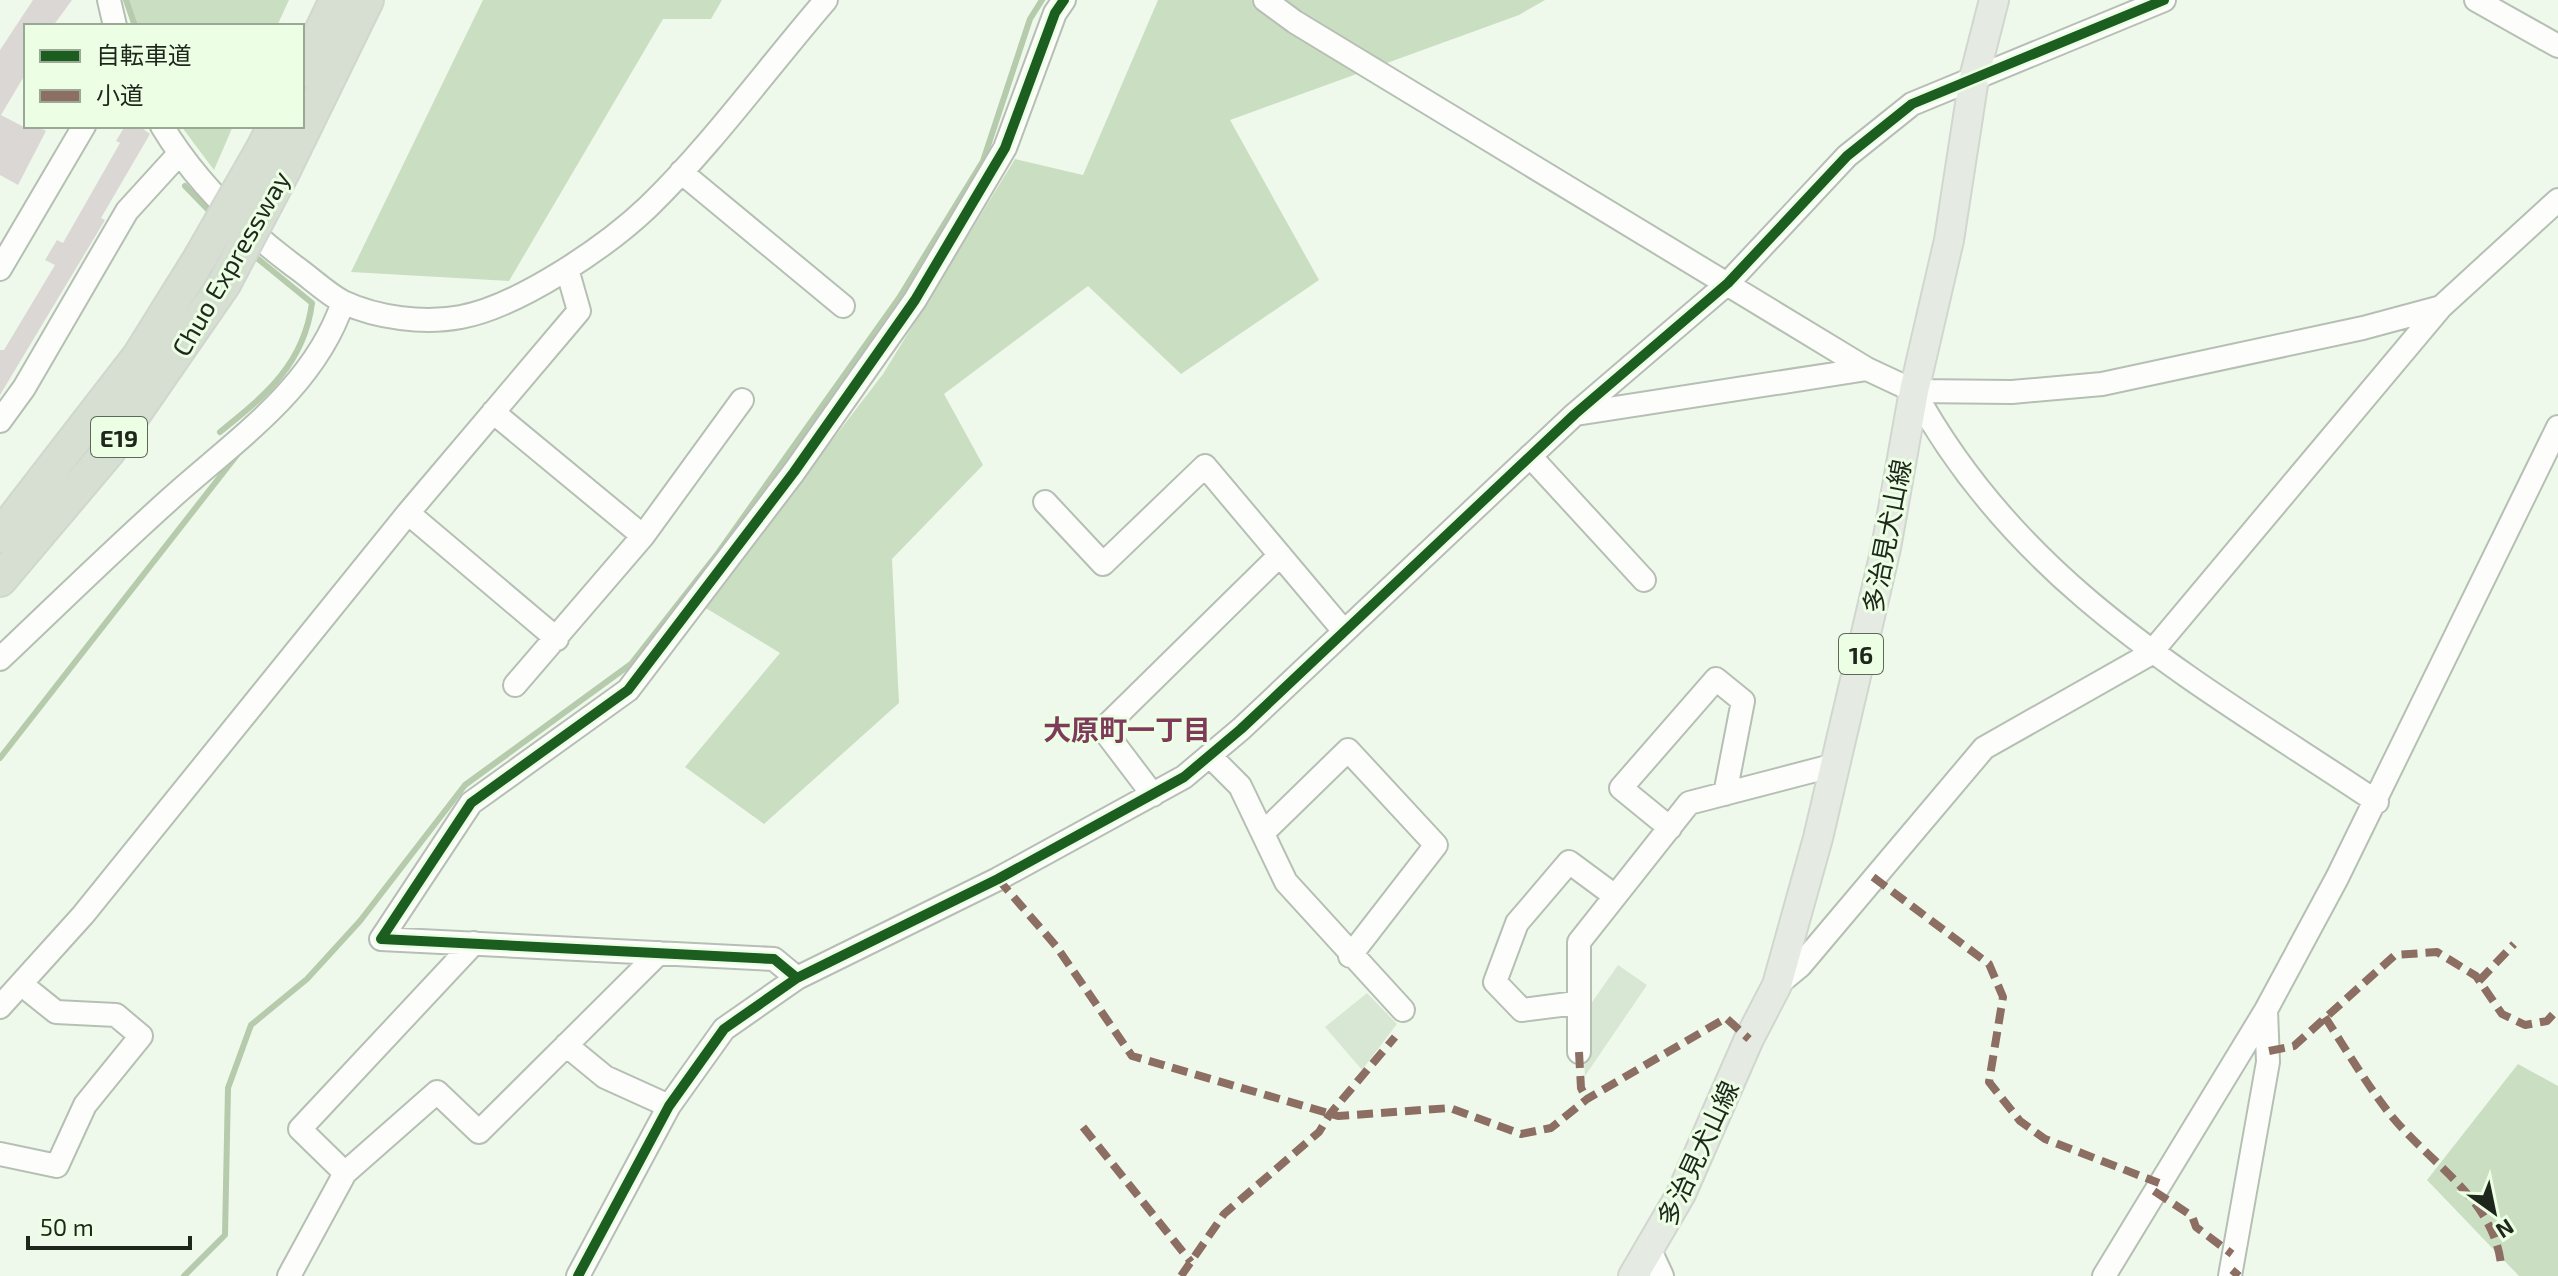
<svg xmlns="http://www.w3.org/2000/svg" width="2558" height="1276" viewBox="0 0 2558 1276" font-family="'Exo 2','Noto Sans JP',sans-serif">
  <rect width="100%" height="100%" fill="#eff9eb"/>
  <path fill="#d8e7d3" d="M 1618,965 L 1647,985 L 1585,1076 L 1581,1018 Z
    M 1367,993 L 1397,1024 L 1362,1070 L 1325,1027 Z"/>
  <path fill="#cadec2" d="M 127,0 L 289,0 L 277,26 L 136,26 Z
    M 483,0 L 722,0 L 711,19 L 663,19 L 509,281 L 351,272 Z
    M 1158,0 L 1545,0 L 1519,15 L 1230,120 L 1319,280 L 1181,374 L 1088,286 L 944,394 L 983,465 L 892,559 L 899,703 L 764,824 L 685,767 L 780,653 L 704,607 L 883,374 L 1015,159 L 1083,175 Z
    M 181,126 L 233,126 L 214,170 Z
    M 2518,1064 L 2558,1086 L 2558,1276 L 2519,1276 L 2427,1180 Z"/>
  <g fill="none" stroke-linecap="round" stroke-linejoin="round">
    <path stroke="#b5cbac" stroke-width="6" d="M 126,0 L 135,26
      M 185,186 L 213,215
      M 220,432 C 266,395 304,364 312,303 L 252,254
      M 0,758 L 237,455
      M 184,1276 L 225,1235 L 228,1088 L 251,1025 L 307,979 L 360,921 L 465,785 L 631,664 L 718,553 L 899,298 L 983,161 L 1030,19 L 1042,0"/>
  </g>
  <path fill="#dbd7d4" d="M 33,0 L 72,0 L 53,26 L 26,26 L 26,73 L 1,115 L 22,126 L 37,126 L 46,131 L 18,185 L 0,175 L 0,50 Z
    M 125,126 L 139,126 L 150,134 L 101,218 L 105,220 L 0,395 L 0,350 L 4,350 L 55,265 L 45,260 L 57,240 L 63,243 L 120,143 L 116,141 Z"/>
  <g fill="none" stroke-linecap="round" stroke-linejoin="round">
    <g stroke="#b6bfb3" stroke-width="26">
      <path id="minor" d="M 109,0 L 115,26
        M 1265,0 L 1295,22 L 1867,369 L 1914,391 L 2012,392 L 2102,384 L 2363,328 L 2441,307 L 2558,200
        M 2476,0 L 2558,46
        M 162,126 C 195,181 242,227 294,266 C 310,277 326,293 343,302 C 377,318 424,324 461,317 C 519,306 606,247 648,207 C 710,147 769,66 826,0
        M 681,172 L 843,306
        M 0,269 L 84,126
        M 1914,391 C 2021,588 2198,682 2377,802
        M 493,412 L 643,536
        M 1576,414 L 1867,369
        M 0,421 L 24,388 L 127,211 L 178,155
        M 1530,456 L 1644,580
        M 1045,502 L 1103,564 L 1205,466 L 1343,630
        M 408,513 L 557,639
        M 0,659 C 56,606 111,552 169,500 C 234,441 314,389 343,302
        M 515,685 L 643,536 L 742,400
        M 1210,756 L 1240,786 L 1286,882 L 1403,1010
        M 1153,795 L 1103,729 L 1280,555
        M 1670,828 L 1621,788 L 1716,679 L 1743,701 L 1725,794
        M 1263,833 L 1348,750 L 1436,845 L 1350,956
        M 474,943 L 300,1129 L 345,1173 L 437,1092 L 479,1132 L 659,953
        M 797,978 L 774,959 L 381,939 L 471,803 L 628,690 L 794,472 L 915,300 L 1005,148 L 1055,13 L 1064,0
        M 1777,985 L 1800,966 L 1984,748 L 2150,654 L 2441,307
        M 1576,1003 L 1522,1010 L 1495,982 L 1517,923 L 1569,862 L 1615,896
        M 0,1007 L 83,915 L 408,513 L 579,311 L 567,269
        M 566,1045 L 605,1077 L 669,1106
        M 1579,1052 L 1579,942 L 1689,803 L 1835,765
        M 0,1154 L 57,1166 L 85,1105 L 141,1036 L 116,1015 L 56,1012 L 21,984
        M 1650,1250 L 1662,1276
        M 289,1276 L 345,1173
        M 578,1276 L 669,1106 L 724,1029 L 797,978 L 998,879 L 1184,777 L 1241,729 L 1575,414 L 1728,283 L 1847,156 L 1912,104 L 2164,0
        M 2104,1276 L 2266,1010 L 2337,878 L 2558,427
        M 2230,1276 L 2268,1062 L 2266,1010"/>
    </g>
    <g stroke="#d1d6cf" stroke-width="32">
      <path id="major" d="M 1633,1276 L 1681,1194 L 1749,1039 L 1777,985 L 1818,838 L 1886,548 L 1914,391 L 1949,240 L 1974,78 L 1994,0"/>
    </g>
    <g stroke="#d1d6cf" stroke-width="36">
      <path id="highway" d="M 302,71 L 336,0
        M 263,148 L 274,126
        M 284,170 L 367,0
        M 0,536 L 139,356 L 200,258
        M 0,580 L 108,452 L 224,284"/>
    </g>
    <use href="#minor" stroke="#fdfefc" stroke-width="22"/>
    <use href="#major" stroke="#e5ebe2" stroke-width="28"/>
    <use href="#highway" stroke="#d6dfd2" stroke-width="32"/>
    <g stroke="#d1d6cf" stroke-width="36" stroke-linecap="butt">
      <path id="highway-bridge" d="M 200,258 L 263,148
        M 224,284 L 284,170"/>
    </g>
    <use href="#highway-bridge" stroke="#d6dfd2" stroke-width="32"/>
    <path stroke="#8d6e63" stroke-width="8" stroke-dasharray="16 8" stroke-linecap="butt" d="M 1873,877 L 1989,964 L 2003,997 L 1989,1082 L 2020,1121 L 2045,1139 L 2159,1183
      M 998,879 L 1056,946 L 1132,1056 L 1338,1116 L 1450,1108 L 1521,1134 L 1551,1128 L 1587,1099 L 1726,1018 L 1749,1039
      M 2479,981 L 2514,944
      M 2325,1017 C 2345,1048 2364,1080 2386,1109 C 2425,1161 2493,1196 2501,1264
      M 2269,1051 L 2294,1046 L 2395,955 L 2437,952 L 2476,976 L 2502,1014 L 2525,1025 L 2547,1021 L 2558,1009
      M 1579,1052 L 1581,1088 L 1587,1099
      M 1083,1127 L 1191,1262
      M 2154,1191 L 2192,1216 L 2196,1227 L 2232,1254
      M 2232,1270 L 2239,1276
      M 1181,1276 L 1224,1214 L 1319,1132 L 1330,1114 L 1395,1037"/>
    <g stroke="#ecffe5" stroke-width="15">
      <path id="cycleway" d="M 797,978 L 774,959 L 381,939 L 471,803 L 628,690 L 794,472 L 915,300 L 1005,148 L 1055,13 L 1064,0
        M 578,1276 L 669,1106 L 724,1029 L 797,978 L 998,879 L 1184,777 L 1241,729 L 1575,414 L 1728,283 L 1847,156 L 1912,104 L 2164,0"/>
    </g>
    <use href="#cycleway" stroke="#1b5e20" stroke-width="10"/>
  </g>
  <g text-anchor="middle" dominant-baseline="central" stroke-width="6" stroke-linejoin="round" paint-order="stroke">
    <g fill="#ecffe5" stroke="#5c6858" stroke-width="2">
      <rect x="91" y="417" width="56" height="40" rx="6"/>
      <rect x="1839" y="634" width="44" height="40" rx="6"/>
    </g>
    <g font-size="24" font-weight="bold" fill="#1f271c">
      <text x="119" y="437">E19</text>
      <text x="1861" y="654">16</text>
    </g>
    <g font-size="26" fill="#1f271c" stroke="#ecffe5">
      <text transform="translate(230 263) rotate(-60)">Chuo Expressway</text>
      <text transform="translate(1886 536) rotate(-79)">多治見犬山線</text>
      <text transform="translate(1697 1153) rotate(-65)">多治見犬山線</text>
    </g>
    <g font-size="28" font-weight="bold" fill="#7e3a58" stroke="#ecffe5">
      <text x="1127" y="729">大原町一丁目</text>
    </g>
  </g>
  <rect x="24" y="24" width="280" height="104" fill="#ecffe5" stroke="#9aa995" stroke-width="2"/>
  <rect x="40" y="50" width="40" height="12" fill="#1b5e20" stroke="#9aa995" stroke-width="2"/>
  <text x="96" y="64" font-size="24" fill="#1f271c">自転車道</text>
  <rect x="40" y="90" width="40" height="12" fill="#8d6e63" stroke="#9aa995" stroke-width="2"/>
  <text x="96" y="104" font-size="24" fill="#1f271c">小道</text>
  <g transform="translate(2494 1212) rotate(147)" stroke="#ecffe5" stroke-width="6" paint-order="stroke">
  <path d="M0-6L14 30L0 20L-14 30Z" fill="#1f271c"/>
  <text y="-12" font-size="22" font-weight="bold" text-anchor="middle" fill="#1f271c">N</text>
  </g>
  <path d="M28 1236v12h162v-12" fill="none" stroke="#1f271c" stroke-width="4"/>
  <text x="40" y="1236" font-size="24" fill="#1f271c" stroke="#ecffe5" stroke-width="6" paint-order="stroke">50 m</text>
</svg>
